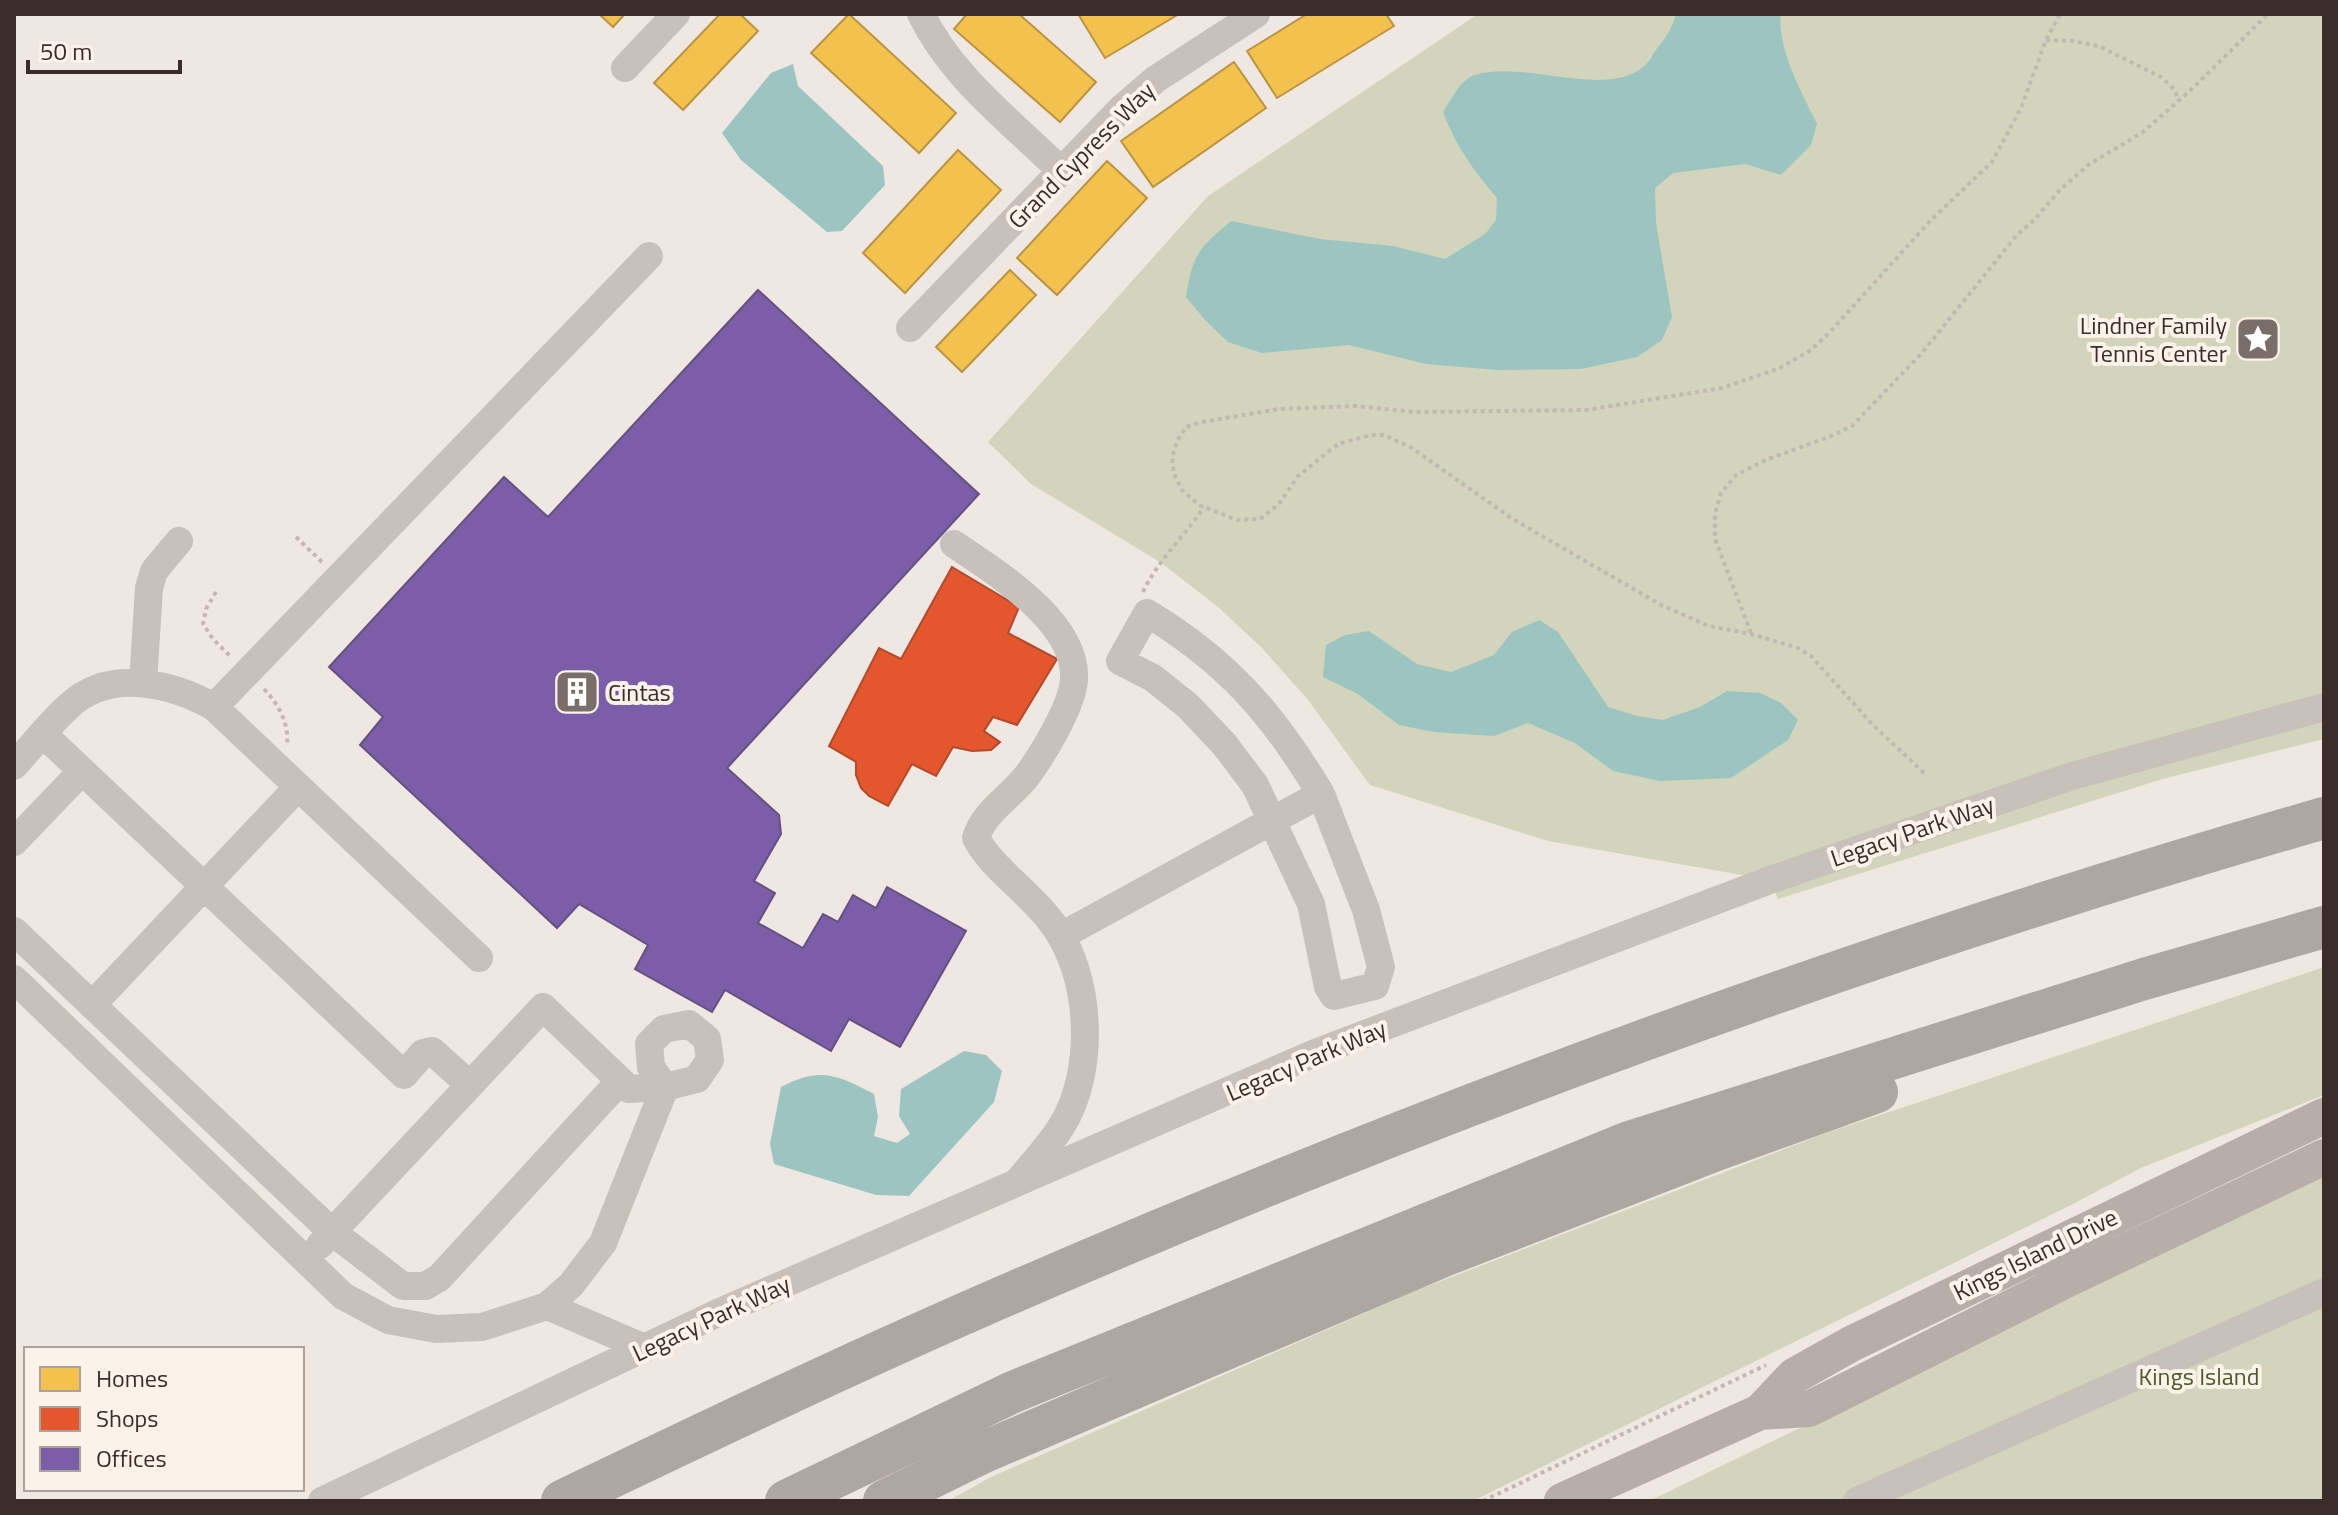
<svg xmlns="http://www.w3.org/2000/svg" width="2338" height="1515" viewBox="0 0 2338 1515" font-family="'Titillium Web',sans-serif">
  <rect width="100%" height="100%" fill="#efe8e2"/>
  <path fill="#d2d5bb" d="M 1478,14 L 2324,14 L 2324,739 L 2166,778 L 1778,899 L 1770,880 L 1548,841 L 1370,785 L 1308,700 L 1262,648 L 1218,607 L 1160,562 L 1031,484 L 988,442 L 1208,196 Z
    M 2324,967 L 2324,1095 L 2141,1168 L 2069,1206 L 1473,1501 L 948,1501 L 991,1477 L 1415,1291 L 1826,1133 Z
    M 2324,1174 L 2324,1501 L 1649,1501 Z"/>
  <path fill="#9cc4c0" d="M 1676,14 L 1781,14 C 1776,47 1803,95 1817,124 L 1811,145 L 1781,175 L 1746,164 L 1673,173 L 1655,188 L 1656,223 L 1672,317 L 1662,340 L 1637,357 L 1581,369 L 1497,370 L 1426,364 L 1349,345 L 1262,353 L 1228,342 L 1205,320 L 1186,297 C 1193,254 1198,249 1231,221 L 1320,239 L 1393,246 L 1445,259 L 1485,234 L 1496,220 L 1497,198 C 1474,171 1455,145 1443,112 C 1451,100 1461,79 1475,75 C 1521,59 1607,100 1644,66 C 1649,62 1652,56 1655,51 C 1665,39 1672,29 1676,14 Z
    M 793,64 L 798,86 L 883,166 L 885,185 L 842,231 L 827,232 L 741,160 L 722,133 L 771,73 Z
    M 1539,620 L 1558,632 L 1608,707 L 1637,716 L 1663,720 L 1700,707 L 1727,691 L 1760,693 L 1781,703 L 1798,720 L 1788,740 L 1731,778 L 1660,781 L 1613,771 L 1575,743 L 1528,723 L 1494,736 L 1434,732 L 1399,725 L 1358,694 L 1323,677 L 1326,645 L 1345,635 L 1369,631 L 1417,664 L 1451,672 L 1494,655 L 1512,632 Z
    M 964,1051 L 986,1055 L 1002,1071 L 994,1102 L 909,1196 L 876,1195 L 774,1164 L 770,1144 L 781,1087 C 821,1066 837,1075 874,1094 L 878,1117 L 874,1136 L 897,1143 L 910,1134 L 899,1116 L 901,1089 Z"/>
  <path fill="#f2c14e" stroke="#bb9443" stroke-width="2" d="M 599,14 L 625,14 L 613,27 Z
    M 720,14 L 740,14 L 758,31 L 683,110 L 654,83 Z
    M 849,14 L 956,113 L 919,153 L 811,53 Z
    M 967,14 L 1019,14 L 1096,82 L 1060,122 L 954,29 Z
    M 1078,14 L 1179,14 L 1105,58 Z
    M 1307,14 L 1386,14 L 1394,26 L 1277,98 L 1247,51 Z
    M 1234,62 L 1266,108 L 1153,187 L 1121,141 Z
    M 958,150 L 1001,190 L 905,293 L 863,253 Z
    M 1107,161 L 1147,198 L 1057,295 L 1017,258 Z
    M 1010,270 L 1036,295 L 962,372 L 936,347 Z"/>
  <path fill="#e4572e" stroke="#b14a2c" stroke-width="2" d="M 952,567 L 1019,607 L 1008,633 L 1057,659 L 1017,725 L 993,717 L 984,731 L 1000,742 L 991,750 L 972,751 L 953,747 L 936,776 L 912,764 L 888,806 L 869,796 L 861,788 L 856,775 L 856,762 L 829,746 L 879,648 L 901,659 Z"/>
  <path fill="#7b5ea7" stroke="#684f81" stroke-width="2" d="M 758,290 L 979,494 L 727,768 L 779,815 L 781,834 L 754,881 L 775,893 L 758,923 L 803,948 L 823,914 L 838,922 L 853,895 L 876,908 L 887,887 L 966,931 L 900,1047 L 849,1019 L 831,1051 L 725,990 L 712,1012 L 635,969 L 648,945 L 579,904 L 557,928 L 360,745 L 383,717 L 329,667 L 504,477 L 548,517 Z"/>
  <g fill="none" stroke-linecap="round" stroke-linejoin="round">
    <path stroke="#c1b8b3" stroke-width="4" stroke-dasharray="4 4" stroke-linecap="butt" d="M 2046,40 L 2073,41 L 2099,46 L 2161,77 L 2174,89 L 2179,101
      M 296,537 L 322,562
      M 216,592 L 206,609 L 203,624 L 213,639 L 232,658
      M 1143,592 C 1158,560 1184,537 1204,507
      M 1751,633 L 1715,539 L 1715,514 L 1721,493 L 1736,475 L 1768,459 L 1829,437 L 1852,426 L 1922,353 L 2016,236 L 2035,219 L 2059,191 L 2088,165 L 2143,132 L 2193,88 L 2268,14
      M 264,689 C 279,705 289,723 287,745
      M 1924,773 L 1873,725 L 1811,656 L 1798,648 L 1751,634 L 1709,626 L 1663,606 L 1511,518 L 1412,448 L 1384,435 L 1371,435 L 1338,444 L 1298,476 L 1279,504 L 1260,519 L 1237,520 L 1199,505 L 1182,490 L 1174,474 L 1172,458 L 1177,441 L 1186,427 L 1202,422 L 1279,409 L 1355,406 L 1415,412 L 1586,410 L 1722,388 L 1780,368 L 1811,350 L 1830,332 L 1930,221 L 1992,162 L 2021,108 L 2046,40 L 2060,14
      M 1483,1501 L 1766,1365"/>
    <path stroke="#c8c0bb" stroke-width="28" d="M 921,14 C 952,78 1012,122 1061,171
      M 625,68 L 676,14
      M 910,328 L 1121,109 L 1156,79 L 1256,14
      M 954,544 C 995,572 1078,622 1074,680 C 1072,706 1044,752 1029,773 C 1013,796 984,810 976,838 C 993,870 1030,892 1053,924 C 1092,976 1096,1072 1061,1127 C 1049,1146 1033,1163 1019,1180
      M 143,683 L 149,588 L 154,571 L 179,541
      M 214,707 L 649,256
      M 43,734 L 404,1075 L 423,1053 L 432,1051 L 470,1085
      M 14,766 C 32,746 49,724 69,706 C 110,668 171,683 214,707 L 479,958
      M 14,842 L 82,771
      M 14,931 L 332,1232 L 403,1286 L 425,1286 L 439,1278 L 620,1081
      M 1061,936 L 1321,794 C 1273,714 1227,661 1147,613 L 1120,661 L 1153,678 L 1188,706 L 1224,744 L 1255,785 L 1311,904 L 1328,987 L 1334,996 L 1375,986 L 1381,967 L 1366,910 L 1321,794
      M 14,979 L 343,1296 L 388,1320 L 436,1329 L 482,1327 L 547,1306 L 571,1285 L 603,1243 L 665,1087
      M 92,1005 L 297,788
      M 320,1245 L 543,1007 L 629,1089 L 665,1087 L 697,1079 L 710,1060 L 707,1039 L 689,1024 L 664,1029 L 649,1044 L 651,1067 L 665,1087
      M 547,1306 L 645,1348
      M 322,1501 L 722,1311 L 1315,1053 L 1770,880 L 1981,807 L 2072,776 L 2324,707
      M 1857,1501 L 2324,1292"/>
    <path stroke="#b7aeaa" stroke-width="36" d="M 1760,1412 L 1794,1376 L 1851,1344 L 2324,1116
      M 1562,1501 L 1760,1412 L 1809,1409 L 2064,1281 L 2324,1157"/>
    <path stroke="#aea6a1" stroke-width="42" d="M 562,1501 C 702,1434 842,1367 984,1305 C 1419,1115 1868,949 2324,818
      M 786,1501 L 1013,1392 L 1629,1142 L 2144,979 L 2324,927
      M 884,1501 L 984,1452 L 1446,1255 L 1719,1149 L 1877,1092"/>
  </g>
  <defs>
    <g id="sight-square" transform="scale(2.3)"><rect x="-9" y="-9" width="18" height="18" rx="4" fill="#796e69" stroke="#fbf2ea"/><path d="M0-6L1.8-2.2L6-1.7L2.9 1.2L3.7 5.4L0 3.3L-3.7 5.4L-2.9 1.2L-6-1.7L-1.8-2.2Z" fill="#fff"/></g>
    <g id="building-square" transform="scale(2.3)"><rect x="-9" y="-9" width="18" height="18" rx="4" fill="#796e69" stroke="#fbf2ea"/><path d="M-4-6H4V6H1V3H-1V6H-4ZM-2.5-4.3h1.7v1.8h-1.7ZM.8-4.3h1.7v1.8H.8ZM-2.5-1h1.7V.8h-1.7ZM.8-1h1.7V.8H.8Z" fill="#fff"/></g>
  </defs>
  <g fill-rule="evenodd">
    <use href="#sight-square" x="2258" y="339"/>
    <use href="#building-square" x="577" y="692"/>
  </g>
  <g text-anchor="middle" dominant-baseline="central" stroke-width="8" stroke-linejoin="round" paint-order="stroke">
    <g font-size="24" fill="#3a2c28" stroke="#fbf2ea">
      <text transform="translate(1081 155) rotate(-45)">Grand Cypress Way</text>
      <text transform="translate(1912 831) rotate(-19)">Legacy Park Way</text>
      <text transform="translate(1306 1060) rotate(-23)">Legacy Park Way</text>
      <text transform="translate(2035 1254) rotate(-26)">Kings Island Drive</text>
      <text transform="translate(711 1318) rotate(-25)">Legacy Park Way</text>
    </g>
    <g font-size="24" fill="#3a2c28" stroke="#fbf2ea" text-anchor="end">
      <text x="2227" y="325">Lindner Family<tspan x="2227" dy="28">Tennis Center</tspan></text>
      <text x="608" y="692" text-anchor="start">Cintas</text>
    </g>
    <g font-size="24" fill="#4d5a2a" stroke="#fbf2ea">
      <text x="2199" y="1376">Kings Island</text>
    </g>
  </g>
  <rect width="2338" height="1515" fill="none" stroke="#3a2c28" stroke-width="32"/>
  <rect x="24" y="1347" width="280" height="144" fill="#fbf2ea" stroke="#aea39c" stroke-width="2"/>
  <rect x="40" y="1367" width="40" height="24" fill="#f2c14e" stroke="#aea39c" stroke-width="2"/>
  <text x="96" y="1387" font-size="24" fill="#3a2c28">Homes</text>
  <rect x="40" y="1407" width="40" height="24" fill="#e4572e" stroke="#aea39c" stroke-width="2"/>
  <text x="96" y="1427" font-size="24" fill="#3a2c28">Shops</text>
  <rect x="40" y="1447" width="40" height="24" fill="#7b5ea7" stroke="#aea39c" stroke-width="2"/>
  <text x="96" y="1467" font-size="24" fill="#3a2c28">Offices</text>
  <path d="M28 60v12h152v-12" fill="none" stroke="#3a2c28" stroke-width="4"/>
  <text x="40" y="60" font-size="24" fill="#3a2c28" stroke="#fbf2ea" stroke-width="6" paint-order="stroke">50 m</text>
</svg>
